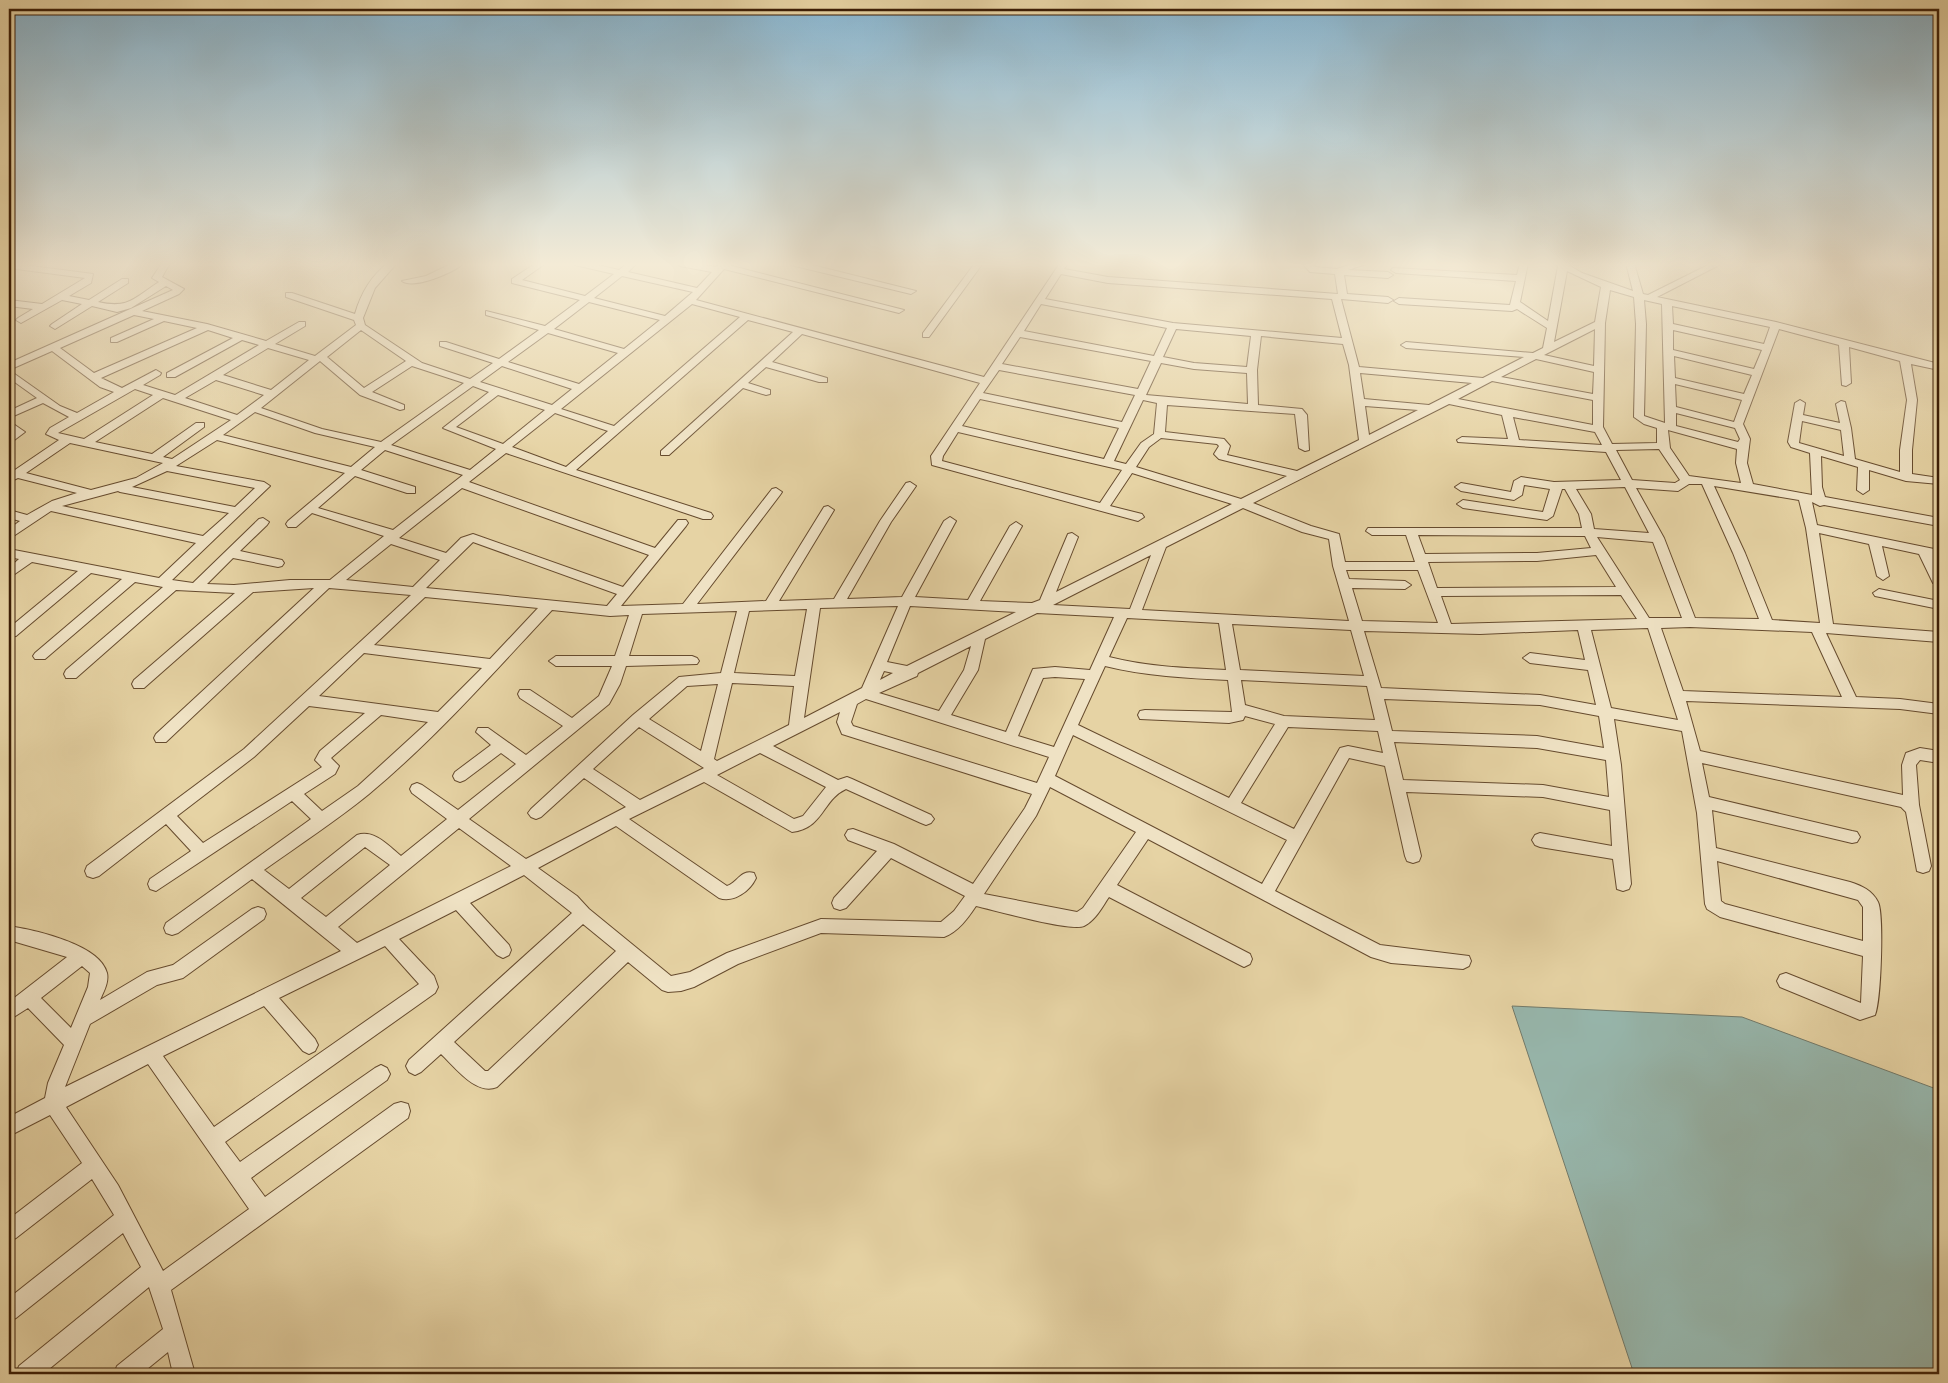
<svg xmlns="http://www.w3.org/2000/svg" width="1948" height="1383" viewBox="0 0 1948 1383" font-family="'IM FELL Double Pica',serif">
  <rect width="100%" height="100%" fill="#e6d3a4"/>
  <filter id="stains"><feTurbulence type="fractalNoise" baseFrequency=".004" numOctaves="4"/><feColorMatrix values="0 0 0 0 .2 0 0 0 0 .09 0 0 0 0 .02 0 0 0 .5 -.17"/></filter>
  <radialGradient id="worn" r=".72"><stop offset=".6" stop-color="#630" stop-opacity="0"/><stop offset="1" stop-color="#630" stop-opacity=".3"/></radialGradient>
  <path fill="#97b7ad" stroke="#737a6a" d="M 1512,1006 L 1742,1017 L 1939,1090 L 1939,1374 L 1634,1374 Z"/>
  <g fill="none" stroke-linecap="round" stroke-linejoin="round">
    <g stroke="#664b2e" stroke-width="2">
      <path id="minor" d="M 9,263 L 93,274 L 91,283 L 69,296 L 89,300 L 122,279 L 128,279 L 128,283 L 98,302 C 129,309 134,298 159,282 L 152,278 L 162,263 L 170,263 L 162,277 L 184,289 L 179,294 L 142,311 L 207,324 L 266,341 L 299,322 L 305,322 L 305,326 L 275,344 L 315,356 L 356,325 L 354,320 L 286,297 L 286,293 L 292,293 L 355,314 C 361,293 371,276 388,263 L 397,263 L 375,288 L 363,318 L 365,325 L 422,363 L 470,379 L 493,363 L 440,346 L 440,342 L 446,342 L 499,359 L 539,330 L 486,315 L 486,311 L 545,326 L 580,300 L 512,283 L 512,279 L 536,263 L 546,263 L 522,280 L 585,296 L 614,274 L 575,265 L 574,263 L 589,263 L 619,270 L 628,263 L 637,263 L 628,272 L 697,288 L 712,272 L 680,266 L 676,263 L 693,263 L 716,267 L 720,263 L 729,263 L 728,265 L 904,310 L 899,313 L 724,269 L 696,300 L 984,377 L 1060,263 L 1068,263 L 1064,269 L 1108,277 L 1338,294 L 1335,274 L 1310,272 L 1302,263 L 1311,263 L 1316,267 L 1337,269 L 1355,263 L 1369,263 L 1348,270 L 1388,272 L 1393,275 L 1388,278 L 1344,275 L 1347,294 L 1388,297 L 1393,300 L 1388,303 L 1341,299 L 1359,367 L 1483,378 L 1524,357 L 1406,348 L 1401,345 L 1406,342 L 1533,353 L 1543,348 L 1547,328 L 1517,309 L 1512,311 L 1399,304 L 1394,301 L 1399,298 L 1510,305 L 1516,281 L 1396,273 L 1391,270 L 1393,268 L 1517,275 L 1520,263 L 1528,263 L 1520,302 L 1548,321 L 1558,266 L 1555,263 L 1565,263 L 1582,273 L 1633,291 L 1626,263 L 1634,263 L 1643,294 L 1648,295 L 1712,263 L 1723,263 L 1657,297 L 1776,322 L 1939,364 L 1939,370 L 1911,364 L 1917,400 L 1912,450 L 1912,474 L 1939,478 L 1939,484 L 1906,481 L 1869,470 L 1869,490 L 1863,494 L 1857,490 L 1858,467 L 1821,456 L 1822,487 L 1825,497 L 1939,518 L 1939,526 L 1824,505 L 1820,506 L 1812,502 L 1817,525 L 1939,550 L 1939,558 L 1933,557 L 1939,570 L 1939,587 L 1933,583 L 1919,554 L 1882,546 L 1889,576 L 1883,580 L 1877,576 L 1869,544 L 1819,533 L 1833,624 L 1939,632 L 1939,642 L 1826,633 L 1856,697 L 1900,699 L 1939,704 L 1939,714 L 1900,709 L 1686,701 L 1700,751 L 1903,795 L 1902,765 L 1906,753 L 1920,748 L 1939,751 L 1939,763 L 1920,760 L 1916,765 L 1919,805 L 1931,866 L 1929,871 L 1923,873 L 1917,871 L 1906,812 L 1901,807 L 1702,763 L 1709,797 L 1852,831 L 1857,832 L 1860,837 L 1857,842 L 1852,843 L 1712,810 L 1716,848 L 1850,882 C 1862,886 1872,890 1878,902 C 1884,914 1881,1001 1875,1015 L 1860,1020 L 1780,987 L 1777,981 L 1780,975 L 1786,973 L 1861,1003 L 1863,956 L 1720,917 L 1707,909 L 1705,904 L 1697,813 L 1682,731 L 1614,719 L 1621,765 L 1631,884 L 1629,889 L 1623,891 L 1617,889 L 1613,859 L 1540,847 L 1535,845 L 1532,840 L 1535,835 L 1540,833 L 1612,846 L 1610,810 L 1543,797 L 1406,792 L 1421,856 L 1419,861 L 1413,863 L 1407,861 L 1405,856 L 1385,766 L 1349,758 L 1275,891 L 1380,945 L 1469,956 L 1471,961 L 1469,966 L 1463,969 L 1391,963 L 1371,957 L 1148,839 L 1117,885 L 1250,954 L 1252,959 L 1250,964 L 1244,967 L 1238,964 L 1109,897 C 1102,907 1096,920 1084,926 C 1071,932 994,910 976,906 C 968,918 958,932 944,937 L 821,933 L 738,964 L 694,987 L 681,991 L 668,992 L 662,990 L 628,962 L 497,1087 C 476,1096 455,1067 441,1054 L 421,1072 L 415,1075 L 409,1072 L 406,1066 L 409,1060 L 572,913 L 524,875 L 470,903 L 509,945 L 511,950 L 509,955 L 503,958 L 497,955 L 456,910 L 399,939 L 434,976 L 438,987 L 435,993 L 225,1142 L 240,1162 L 375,1068 L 381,1065 L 387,1068 L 390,1074 L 387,1080 L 251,1178 L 265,1197 L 394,1104 L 401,1102 L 408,1104 L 410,1111 L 408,1118 L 171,1290 L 195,1374 L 173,1374 L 168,1352 L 141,1374 L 114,1374 L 117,1366 L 163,1329 L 149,1287 L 43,1374 L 16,1374 L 19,1366 L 141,1267 L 123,1233 L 16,1318 L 9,1321 L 9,1298 L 114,1215 L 92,1179 L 16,1238 L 9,1241 L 9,1219 L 82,1163 L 50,1115 L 9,1136 L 9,1117 L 45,1098 L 48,1083 L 64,1045 L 28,1008 L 9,1020 L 9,1002 L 67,957 L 9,940 L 9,926 C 34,930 100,944 107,973 C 109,982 104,991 100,1000 L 147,972 L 173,965 L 252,909 L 258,907 L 264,909 L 266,914 L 264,919 L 183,978 L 157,985 L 90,1024 L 65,1087 L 341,951 L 252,879 L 178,933 L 172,935 L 166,933 L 164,928 L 166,923 L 311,819 L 292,801 L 156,891 L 150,889 L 148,884 L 150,879 L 191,851 L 166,824 L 99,876 L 93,878 L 87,876 L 85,871 L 87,866 L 244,749 L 411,595 L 329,588 L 166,742 L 156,742 L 154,738 L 156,734 L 314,588 L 253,592 L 144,688 L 134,688 L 132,684 L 134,680 L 235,593 L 176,590 L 76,678 L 66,678 L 64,674 L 66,670 L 163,587 L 135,582 L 45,659 L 35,659 L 33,656 L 35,653 L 122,579 L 91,573 L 16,636 L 9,637 L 9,628 L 78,571 L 32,562 L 9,578 L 9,568 L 19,559 L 9,557 L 9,549 L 159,578 L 196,543 L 51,511 L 9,539 L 9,529 L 20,521 L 9,518 L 9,510 L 27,515 L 52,501 L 77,493 L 18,478 L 9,482 L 9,474 L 59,440 L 46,434 L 50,428 L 69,417 L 43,403 L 9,418 L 9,411 L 37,398 L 9,378 L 9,363 L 173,290 L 166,286 L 131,308 L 117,312 L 92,306 L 55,329 L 50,326 L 52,324 L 82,304 L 62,300 L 21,323 L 16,320 L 18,318 L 33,309 L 9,306 L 9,300 L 42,304 L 85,278 L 9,268 ZM 1567,271 L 1601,287 L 1595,322 L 1554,342 ZM 1061,274 L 1108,283 L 1332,299 L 1342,338 L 1173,323 L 1045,299 ZM 622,276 L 693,292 L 665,316 L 594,298 ZM 1610,290 L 1634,297 L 1636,324 L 1634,417 L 1644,424 L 1657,428 L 1657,443 L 1612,444 L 1603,427 L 1605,323 ZM 1644,300 L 1662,304 L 1665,423 L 1644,416 L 1646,324 ZM 589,302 L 660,320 L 624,349 L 554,329 ZM 692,304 L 740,317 L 614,426 L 561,409 ZM 1041,304 L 1167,328 L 1154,356 L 1024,331 ZM 1672,306 L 1770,327 L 1764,344 L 1673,324 ZM 134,315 L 154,319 L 111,338 L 111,342 L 117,342 L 164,321 L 197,328 L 94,373 L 60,348 ZM 748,320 L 793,332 L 661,451 L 661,455 L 669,455 L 743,388 L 766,395 L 770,394 L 770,390 L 748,383 L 766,367 L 819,382 L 827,382 L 827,378 L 772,362 L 802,334 L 980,383 L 931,456 L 932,465 L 1138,521 L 1144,517 L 1142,514 L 1110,506 L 1132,473 L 1232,504 L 1056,592 L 1078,537 L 1072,533 L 1068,534 L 1040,600 L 1032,603 L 980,601 L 1022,526 L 1016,522 L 1010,526 L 968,600 L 915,597 L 956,521 L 950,517 L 944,521 L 902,597 L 847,599 L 891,522 L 916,486 L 910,482 L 906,483 L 880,521 L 834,599 L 779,601 L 834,510 L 828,506 L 824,507 L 766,601 L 697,604 L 780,495 L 782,492 L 776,488 L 772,489 L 683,604 L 621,606 L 686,526 L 688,523 L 686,520 L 678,520 L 655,548 L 469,482 L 506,453 L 703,519 L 711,519 L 713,516 L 711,513 L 576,470 ZM 1176,329 L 1251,336 L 1247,367 L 1194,363 L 1163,357 ZM 1595,329 L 1594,366 L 1544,355 ZM 1779,329 L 1839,345 L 1842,385 L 1846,386 L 1851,383 L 1849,347 L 1900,361 L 1907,400 L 1900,450 L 1900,472 L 1855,459 L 1851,428 L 1845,402 L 1841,401 L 1836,404 L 1840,423 L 1803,415 L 1805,403 L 1800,400 L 1795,403 L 1788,442 L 1791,447 L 1810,453 L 1812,495 L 1753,484 L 1747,463 L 1750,439 L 1743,424 ZM 208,330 L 233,338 L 167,373 L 167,377 L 175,377 L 242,340 L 259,345 L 175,395 L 143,385 L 160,375 L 161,373 L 156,370 L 122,388 L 101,378 ZM 361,330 L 406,361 L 364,388 L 327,357 ZM 1673,330 L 1762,350 L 1754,369 L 1673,350 ZM 548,333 L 618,353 L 579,384 L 508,362 ZM 1261,336 L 1343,344 L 1349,365 L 1359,440 L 1297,471 L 1227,455 L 1230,446 L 1224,439 L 1165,432 L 1167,405 L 1295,414 L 1299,448 L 1305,451 L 1309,450 L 1307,415 L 1302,409 L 1258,405 L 1257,370 ZM 1020,337 L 1151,361 L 1138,389 L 1002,364 ZM 268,348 L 309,360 L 271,390 L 223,375 ZM 52,351 L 100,387 L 114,392 L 77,413 L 60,406 L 9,370 ZM 1674,356 L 1752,375 L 1744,394 L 1675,378 ZM 1536,359 L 1594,372 L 1593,394 L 1501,377 ZM 320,361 L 360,395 L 400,410 L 404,409 L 404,405 L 372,392 L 412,366 L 464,383 L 381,442 L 322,429 L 261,408 ZM 1161,363 L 1194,369 L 1247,373 L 1248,404 L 1146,395 ZM 502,366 L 572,389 L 552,405 L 480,382 ZM 999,370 L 1135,395 L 1122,422 L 983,393 ZM 1360,373 L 1472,383 L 1429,405 L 1364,399 ZM 216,380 L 264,395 L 237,415 L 185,398 ZM 1492,381 L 1593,400 L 1593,425 L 1458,399 ZM 1675,384 L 1742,400 L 1734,422 L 1676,407 ZM 473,386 L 489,392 L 443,428 L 496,449 L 470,470 L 391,445 ZM 135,389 L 153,395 L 84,439 L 58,433 ZM 498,395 L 545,410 L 503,444 L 456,427 ZM 163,398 L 231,420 L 172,459 L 163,457 L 204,427 L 204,423 L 196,423 L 152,454 L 95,442 ZM 980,399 L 1119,428 L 1104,459 L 962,426 ZM 1143,400 L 1157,403 L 1154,434 L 1141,443 L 1126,464 L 1114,461 ZM 1449,404 L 1502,415 L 1508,439 L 1462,437 L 1457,440 L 1458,442 L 1606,452 L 1621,480 L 1554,482 L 1521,477 L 1514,481 L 1511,492 L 1461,483 L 1455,487 L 1461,491 L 1514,500 L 1522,495 L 1524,485 L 1550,489 L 1543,512 L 1463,500 L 1457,504 L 1463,508 L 1547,520 L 1553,516 L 1562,489 L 1565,489 L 1579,514 L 1582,528 L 1368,528 L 1366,531 L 1372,535 L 1406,535 L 1415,562 L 1345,562 L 1339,534 L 1311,526 L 1253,503 ZM 1365,406 L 1418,410 L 1369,435 ZM 255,412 L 315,433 L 375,447 L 351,467 L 223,435 ZM 555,413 L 608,431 L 566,467 L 512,447 ZM 1676,413 L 1735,428 L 1740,439 L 1738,442 L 1676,426 ZM 1513,417 L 1595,432 L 1602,445 L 1519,440 ZM 1802,421 L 1841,430 L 1844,456 L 1799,443 ZM 1668,430 L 1737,449 L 1736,463 L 1741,483 L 1689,476 L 1670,448 ZM 958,432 L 1122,470 L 1100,503 L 942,461 L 943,456 ZM 1161,438 L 1217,444 L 1219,446 L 1214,454 L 1219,459 L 1287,476 L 1241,499 L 1136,467 L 1149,447 ZM 217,440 L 345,473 L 288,521 L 286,524 L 288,527 L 296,527 L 312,513 L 384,536 L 330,580 L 290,580 L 234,585 L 207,584 L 233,558 L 278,567 L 282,566 L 284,563 L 282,560 L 240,551 L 267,525 L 269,522 L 263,518 L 259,519 L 193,583 L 172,580 L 270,486 L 264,482 L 176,466 ZM 70,443 L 163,463 L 136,478 L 91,490 L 26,473 ZM 1659,449 L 1680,480 L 1675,483 L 1632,480 L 1616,450 ZM 385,450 L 463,475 L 393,530 L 318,508 L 355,476 L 407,493 L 415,493 L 415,487 L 361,470 ZM 167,471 L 255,488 L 235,507 L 132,487 ZM 1689,484 L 1702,484 L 1733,553 L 1759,619 L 1695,618 L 1664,538 L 1636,488 L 1678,491 ZM 1714,486 L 1799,500 L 1806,528 L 1820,623 L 1772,620 L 1745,553 ZM 1625,487 L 1649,533 L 1594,529 L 1591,514 L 1576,489 ZM 462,488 L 649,555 L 623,587 L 473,534 L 461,538 L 446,553 L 399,538 ZM 118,491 L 120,492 L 229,513 L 203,536 L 62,506 ZM 1243,508 L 1302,532 L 1329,539 L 1333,566 L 1349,621 L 1142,610 L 1166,547 ZM 1418,535 L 1585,536 L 1591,548 L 1537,553 L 1425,554 ZM 1597,537 L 1653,542 L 1682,618 L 1649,618 ZM 473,542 L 617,594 L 607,606 L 426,588 ZM 391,544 L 440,560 L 413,587 L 346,580 ZM 1151,555 L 1130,609 L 1053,605 ZM 1596,555 L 1616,587 L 1437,588 L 1428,562 L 1537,561 ZM 1346,570 L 1418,570 L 1438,623 L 1362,621 L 1352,588 L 1405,589 L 1411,585 L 1405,581 L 1349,579 ZM 1621,595 L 1637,619 L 1451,624 L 1441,596 ZM 425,597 L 538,608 L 490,659 L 374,645 ZM 898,606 L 862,688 L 804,718 L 820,608 ZM 910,606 L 1016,612 L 907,666 L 887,662 ZM 807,609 L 795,676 L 734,673 L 749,611 ZM 552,610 L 610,616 L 629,615 L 615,656 L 556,656 L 549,661 L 556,666 L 612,666 L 599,696 L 572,718 L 530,690 L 520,690 L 518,694 L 520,698 L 563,726 L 526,755 L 488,728 L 478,728 L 476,732 L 491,745 L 455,772 L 453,776 L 455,780 L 460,782 L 465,780 L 501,753 L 516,764 L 458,810 L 422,785 L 417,783 L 412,785 L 410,789 L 412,793 L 447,819 L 401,856 C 389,846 374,829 357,835 L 289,889 L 264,870 C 299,845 336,821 369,794 C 436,738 493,673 552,610 ZM 737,611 L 721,673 L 679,677 L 633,715 L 531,809 L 528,813 L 531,817 L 536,819 L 541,817 L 584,778 L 626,807 L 526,859 L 469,819 L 609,704 L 620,684 L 626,666 L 697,664 L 699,661 L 697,658 L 692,656 L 629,656 L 642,614 ZM 1037,613 L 1114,617 L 1090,670 L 1055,667 L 1033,669 L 1006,732 L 951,715 L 978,670 L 985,639 ZM 1127,618 L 1219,623 L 1226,670 C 1186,668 1148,667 1109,657 ZM 1232,624 L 1351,630 L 1364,676 L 1240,670 ZM 1690,627 L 1812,632 L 1842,697 L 1683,691 L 1661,628 ZM 1648,628 L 1678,720 L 1611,708 L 1591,630 ZM 1578,630 L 1585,660 L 1530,653 L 1523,658 L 1530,663 L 1588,670 L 1596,705 L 1540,695 L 1381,688 L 1364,631 L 1480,634 ZM 971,646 L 964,670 L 939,711 L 879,693 L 917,676 L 918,673 ZM 364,653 L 482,668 L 438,712 L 319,696 ZM 1105,666 C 1146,676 1186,678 1228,680 L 1232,712 L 1145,710 L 1140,711 L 1138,715 L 1140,719 L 1229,723 L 1243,720 L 1245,716 L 1275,724 L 1229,798 L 1078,725 ZM 884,671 L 893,673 L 880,680 ZM 1055,677 L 1085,679 L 1054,747 L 1018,736 L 1043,678 ZM 1241,680 L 1367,686 L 1375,720 L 1284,716 L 1245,705 ZM 732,683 L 794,686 L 789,725 L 717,761 L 714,759 ZM 718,684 L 701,751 L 649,719 L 687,686 ZM 866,699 L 1049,757 L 1037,783 L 853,726 L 851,722 L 857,704 ZM 1384,699 L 1540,705 L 1599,716 L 1604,748 L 1537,736 L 1392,731 ZM 309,706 L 365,713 L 320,751 L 315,760 L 322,767 L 203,843 L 177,816 L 254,757 ZM 840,712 L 837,722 L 842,734 L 1032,794 L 1025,808 L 973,884 L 894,844 L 853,829 L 848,830 L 845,835 L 848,840 L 877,851 L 834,898 L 832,903 L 834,908 L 840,910 L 846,908 L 891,858 L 965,896 L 954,911 L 941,922 L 821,919 L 727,953 L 690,972 L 671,976 L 589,909 L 577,896 L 538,868 L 616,826 L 719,898 C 734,903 750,891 756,878 L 754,873 C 741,869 738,882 727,886 L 629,819 L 704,782 L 792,832 C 824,828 822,800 846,789 L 921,823 L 926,825 L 931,823 L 934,819 L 931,815 L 852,779 L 847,777 L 838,780 L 773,746 ZM 381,715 L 428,722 L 358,786 L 322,811 L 304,794 L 335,774 L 339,766 L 331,758 ZM 639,727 L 704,768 L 640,800 L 593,769 ZM 1288,727 L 1378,731 L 1383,753 L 1348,746 L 1340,748 L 1294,829 L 1241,803 ZM 1073,735 L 1287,840 L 1262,884 L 1055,776 ZM 1394,742 L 1537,748 L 1606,760 L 1609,797 L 1543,785 L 1403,780 ZM 760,753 L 826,787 L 803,816 L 794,819 L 717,775 ZM 1050,787 L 1136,832 L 1083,908 L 1077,912 L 984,894 L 1036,816 ZM 459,828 L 511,866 L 357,943 L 338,927 ZM 365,847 L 390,865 L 326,917 L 301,898 ZM 1717,861 L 1858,900 L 1863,907 L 1863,941 L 1725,904 L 1721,901 ZM 583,924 L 616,951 L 488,1071 L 485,1071 L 454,1042 ZM 385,946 L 419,984 L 214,1127 L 163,1056 L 264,1006 L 303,1051 L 309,1054 L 315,1051 L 318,1045 L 315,1039 L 279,998 ZM 82,966 L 90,973 L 88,987 L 71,1028 L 41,998 ZM 148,1064 L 249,1209 L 163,1271 L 118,1185 L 66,1107 Z
        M 453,263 L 464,263 C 455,272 413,290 402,281 L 426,276 Z
        M 790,263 L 804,263 L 916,291 L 911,294 L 791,265 Z
        M 975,263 L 983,263 L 929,337 L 923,337 L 923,333 Z
        M 1926,263 L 1934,263 L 1939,270 L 1939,279 L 1936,278 Z
        M 9,421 L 25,432 L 9,444 L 9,436 L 13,432 L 9,429 Z
        M 1879,589 L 1939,601 L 1939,609 L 1875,596 L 1873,593 Z"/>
    </g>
    <use href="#minor" fill="#efe2c4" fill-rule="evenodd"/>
  </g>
  <linearGradient id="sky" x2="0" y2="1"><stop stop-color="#87b5d0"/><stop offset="0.58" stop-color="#f4ebd6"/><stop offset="1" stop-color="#f4ebd6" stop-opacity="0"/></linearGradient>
  <rect width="1948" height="456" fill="url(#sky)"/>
  <rect width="1948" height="1383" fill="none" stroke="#e6d3a4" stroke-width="30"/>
  <rect x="10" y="10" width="1928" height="1363" fill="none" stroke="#3c1e06" stroke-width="2.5"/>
  <rect x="15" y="15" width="1918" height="1353" fill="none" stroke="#3c1e06"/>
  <rect width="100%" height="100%" filter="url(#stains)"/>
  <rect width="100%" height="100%" fill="url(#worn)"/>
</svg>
